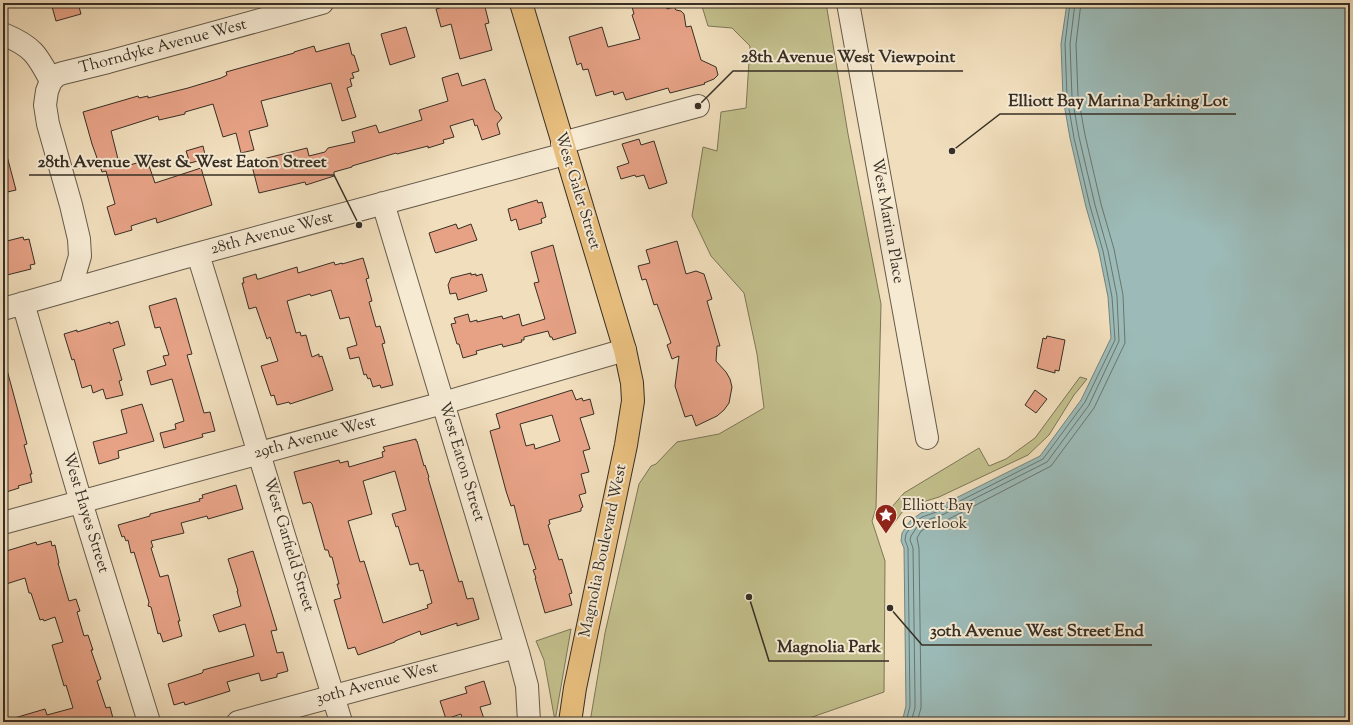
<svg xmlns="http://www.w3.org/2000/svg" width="1353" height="725" viewBox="0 0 1353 725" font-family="'Sorts Mill Goudy',serif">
  <rect width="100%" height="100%" fill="#f1debc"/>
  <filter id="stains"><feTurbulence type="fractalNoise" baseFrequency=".005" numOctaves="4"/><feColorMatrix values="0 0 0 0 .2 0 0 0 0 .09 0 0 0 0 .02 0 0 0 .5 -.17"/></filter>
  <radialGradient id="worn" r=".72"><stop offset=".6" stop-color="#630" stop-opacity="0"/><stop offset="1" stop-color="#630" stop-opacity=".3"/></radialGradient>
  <path fill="#c2bf8c" stroke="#7c7758" d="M 701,3 L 826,3 L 848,134 L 881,304 L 876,508 L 872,521 L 885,561 L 884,692 L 798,722 L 590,722 L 605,633 L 639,484 L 651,466 L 656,464 L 677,442 L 719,434 L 764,408 L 757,354 L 744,293 L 711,256 L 692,216 L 703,147 L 717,151 L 721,112 L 746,108 L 750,46 L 732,28 L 708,26 Z
    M 1080,377 L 1087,379 L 1074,395 L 1049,435 L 1028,455 L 939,497 L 907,507 L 903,511 L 889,530 L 886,521 L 890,516 L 891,508 L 904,493 L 979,448 L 989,466 L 1006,459 L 1035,438 Z
    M 571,629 L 555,721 L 544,660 L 536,641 Z"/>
  <path fill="#9cbbb8" stroke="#74837d" d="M 1067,3 L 1350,3 L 1350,722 L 902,722 L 906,706 L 904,548 L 901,541 L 902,533 L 910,521 L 921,513 L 940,506 L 1040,456 L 1081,400 L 1111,338 L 1108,297 L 1099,252 L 1086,207 L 1070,138 L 1063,98 L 1061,44 Z"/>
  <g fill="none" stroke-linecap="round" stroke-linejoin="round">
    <path stroke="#6a756e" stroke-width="1" d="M 906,722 L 910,706 L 908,548 L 905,540 L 906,534 L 913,524 L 922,517 L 942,510 L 1043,459 L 1085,402 L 1115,340 L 1112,297 L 1103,251 L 1090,206 L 1074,138 L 1067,97 L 1065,44 L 1070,3
      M 911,722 L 915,708 L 915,697 L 913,548 L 910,540 L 911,536 L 917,527 L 925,521 L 944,514 L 1047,462 L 1089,405 L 1119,341 L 1117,296 L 1108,251 L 1095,205 L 1079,137 L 1072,97 L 1070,44 L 1075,3
      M 917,722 L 921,708 L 921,697 L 919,548 L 917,538 L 921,531 L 928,527 L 947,520 L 1051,466 L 1094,408 L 1125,343 L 1123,295 L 1114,249 L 1101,204 L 1085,135 L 1078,96 L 1076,44 L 1081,3"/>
  </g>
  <path fill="#e7a286" stroke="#372f25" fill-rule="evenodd" d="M 51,3 L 78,3 L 81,14 L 56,21 Z
    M 459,3 L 484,3 L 489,23 L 485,24 L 492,50 L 460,59 L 451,24 L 441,27 L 436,9 Z
    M 631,3 L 665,3 L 667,9 L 674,7 L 676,10 L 681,11 L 684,14 L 686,27 L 691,26 L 701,60 L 716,67 L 718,75 L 714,79 L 704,83 L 705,84 L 670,93 L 668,88 L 626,100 L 623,92 L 614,95 L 613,91 L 596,96 L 588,69 L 583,70 L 581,63 L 577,65 L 569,37 L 602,27 L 608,47 L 640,39 L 632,15 L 634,14 Z
    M 406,27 L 415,57 L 390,65 L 381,34 Z
    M 349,43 L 352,55 L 354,55 L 359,71 L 352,73 L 354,78 L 350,79 L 352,86 L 347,88 L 356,117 L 342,121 L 331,83 L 261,101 L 268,126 L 249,131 L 254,150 L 241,153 L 236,133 L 223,137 L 213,104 L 185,112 L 185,114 L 159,120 L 158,116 L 111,131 L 118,159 L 120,158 L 123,167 L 147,160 L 155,183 L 201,168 L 212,205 L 157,223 L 156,218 L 131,226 L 132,230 L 115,235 L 107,207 L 115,204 L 106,171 L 102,172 L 92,144 L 83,112 L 138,96 L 139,98 L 148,96 L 148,98 L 188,88 L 221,78 L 227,75 L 226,72 L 294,53 L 294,52 L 314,46 L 316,52 Z
    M 458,73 L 462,86 L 485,79 L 495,110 L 499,113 L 502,118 L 497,124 L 500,134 L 482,140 L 477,125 L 475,126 L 473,119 L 450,126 L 454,137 L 443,140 L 444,143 L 428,148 L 428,146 L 397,154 L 396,153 L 352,166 L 352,167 L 334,172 L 334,176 L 306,185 L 305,182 L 259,193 L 251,162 L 307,148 L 309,156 L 325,152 L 328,148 L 355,142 L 352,132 L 376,125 L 379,133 L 422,120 L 419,110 L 448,101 L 442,78 Z
    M 639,139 L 641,145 L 654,141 L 667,183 L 649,189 L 644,175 L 636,177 L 635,175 L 621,179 L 617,167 L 629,163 L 622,144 Z
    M 203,146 L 206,159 L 190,163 L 186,151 Z
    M 3,156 L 7,156 L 16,190 L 3,193 Z
    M 537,200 L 538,203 L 542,202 L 546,217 L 541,219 L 542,223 L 519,230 L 516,219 L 511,221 L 508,209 Z
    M 456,224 L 458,229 L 471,224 L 477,240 L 436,253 L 435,252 L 429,233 Z
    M 23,237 L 24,240 L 29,239 L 35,264 L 30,265 L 31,269 L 3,276 L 3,242 Z
    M 677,241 L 686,274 L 696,271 L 704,274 L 712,299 L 707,301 L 720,346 L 717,346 L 716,361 L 726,372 L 730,379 L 732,387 L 729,403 L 724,410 L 717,416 L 696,426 L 692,415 L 685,417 L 675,386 L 679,356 L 672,359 L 667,345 L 671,343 L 657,304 L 654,305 L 646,279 L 642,280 L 638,266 L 650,263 L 646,250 Z
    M 553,245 L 576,333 L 553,340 L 552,337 L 550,337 L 548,331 L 524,337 L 524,340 L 521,340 L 522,342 L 503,347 L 502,344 L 476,351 L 477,354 L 463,358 L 459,344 L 457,344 L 451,324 L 456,323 L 454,318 L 468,314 L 470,322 L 477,320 L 477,322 L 502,316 L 503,319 L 519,314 L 522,326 L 545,319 L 534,283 L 539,282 L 531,252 Z
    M 363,258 L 369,278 L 366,279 L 372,301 L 369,302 L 376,327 L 380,326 L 385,343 L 382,344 L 393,385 L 381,388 L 380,385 L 373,387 L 370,378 L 368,379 L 366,374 L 364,375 L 359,357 L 350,359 L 347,348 L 357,345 L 349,317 L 340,319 L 331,290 L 311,296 L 310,294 L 287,301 L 296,333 L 300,332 L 301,336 L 306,335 L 312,357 L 319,354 L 319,357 L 322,356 L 333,390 L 290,404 L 289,402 L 277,405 L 274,395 L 271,396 L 261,366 L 278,361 L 270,337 L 267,339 L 256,307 L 249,309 L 242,283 L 244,283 L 243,278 L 256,274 L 257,279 L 259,279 L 297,267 L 298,273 L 334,262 L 335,265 L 342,263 L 342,264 Z
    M 471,273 L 471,275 L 476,274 L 476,276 L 482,274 L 487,291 L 458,300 L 456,293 L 450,294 L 448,285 L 451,278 Z
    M 176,298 L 192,354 L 187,355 L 204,413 L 210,412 L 215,431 L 202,434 L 203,437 L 164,448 L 160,433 L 176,429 L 175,424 L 184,421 L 172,379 L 151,385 L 147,371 L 166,365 L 163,356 L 169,355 L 160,327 L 155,328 L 149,306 Z
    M 118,321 L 125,345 L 113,349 L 122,380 L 119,381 L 123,395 L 106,399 L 103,389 L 93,393 L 91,385 L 82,388 L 74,359 L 72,360 L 64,334 L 77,330 L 77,332 L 110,322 L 110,324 Z
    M 1047,336 L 1065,340 L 1059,371 L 1055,370 L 1055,373 L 1037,368 L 1043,338 L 1046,339 Z
    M 7,370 L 27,444 L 24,445 L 32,474 L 30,474 L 32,482 L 18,486 L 19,488 L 3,493 L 3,371 Z
    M 572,390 L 576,400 L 582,398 L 583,401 L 590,399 L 594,414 L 580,418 L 590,449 L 583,451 L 589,472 L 581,474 L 586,493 L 579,495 L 583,507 L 581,508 L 581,511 L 549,520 L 550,524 L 548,525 L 559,560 L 562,559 L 572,593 L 569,594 L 572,605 L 545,613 L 535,578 L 536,578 L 533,570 L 536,569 L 528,544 L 524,545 L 514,505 L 511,506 L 506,491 L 490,431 L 500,428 L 496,414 ZM 552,415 L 560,441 L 535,449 L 534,444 L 526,446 L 520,424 Z
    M 1035,390 L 1047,399 L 1036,413 L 1025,405 Z
    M 142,404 L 154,441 L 118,451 L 119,458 L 99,464 L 93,442 L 127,433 L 121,410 Z
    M 416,439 L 416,441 L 417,441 L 424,466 L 425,465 L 429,477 L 428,478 L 459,582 L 462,581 L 467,599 L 473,598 L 479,619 L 457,626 L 457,623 L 421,635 L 420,631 L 395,641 L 395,642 L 358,655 L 355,647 L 348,649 L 334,600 L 341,598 L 337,584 L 339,584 L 332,557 L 330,557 L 328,550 L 325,550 L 312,504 L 310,502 L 303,504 L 294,472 L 339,460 L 340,463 L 348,461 L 349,467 L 383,457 L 382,452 L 385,451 L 383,447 ZM 395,471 L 406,510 L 392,514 L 396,527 L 398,526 L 410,565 L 418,563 L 420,571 L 423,570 L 432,603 L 427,605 L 428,608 L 383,623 L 364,561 L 360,562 L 348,521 L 372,514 L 363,481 Z
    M 236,485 L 243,509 L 208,519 L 207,516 L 181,523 L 184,533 L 151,541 L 153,547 L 151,548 L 160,577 L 168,575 L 180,621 L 178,621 L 182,636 L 163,642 L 160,633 L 158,634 L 151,607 L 148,606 L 149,602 L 134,552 L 131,553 L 128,540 L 126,541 L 124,536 L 122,537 L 118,525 L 150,516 L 150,514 L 200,501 L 199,499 L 203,498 L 202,495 Z
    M 51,541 L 52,546 L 55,545 L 59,563 L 58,563 L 69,601 L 76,599 L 80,611 L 77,612 L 84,636 L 88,635 L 93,650 L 91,650 L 101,679 L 97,681 L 106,708 L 110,707 L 114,722 L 12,722 L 11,719 L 45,709 L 47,715 L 73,708 L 66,685 L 64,686 L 52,645 L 63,642 L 55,617 L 44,621 L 43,619 L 40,620 L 31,593 L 29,593 L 25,578 L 3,585 L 3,552 L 36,542 L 37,545 Z
    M 253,551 L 277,630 L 271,631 L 277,653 L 283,652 L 288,671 L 277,674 L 277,677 L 261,681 L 259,673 L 227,682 L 230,691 L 185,705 L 184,702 L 174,705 L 168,684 L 202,673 L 203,672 L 203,670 L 254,656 L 245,624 L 219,632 L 213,615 L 241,606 L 237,591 L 238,591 L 228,559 Z
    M 484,681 L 491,704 L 480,707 L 485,722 L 463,722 L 461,714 L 446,719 L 440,701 L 467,693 L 465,687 Z"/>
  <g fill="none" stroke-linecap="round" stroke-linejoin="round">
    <g stroke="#665b4b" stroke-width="24">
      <path id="minor" d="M 848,3 L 927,438
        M 3,34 C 32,46 37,54 51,81
        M 562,143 L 698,106
        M 383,203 L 519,656 L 527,686 L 529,722
        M 198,254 L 341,722
        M 70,290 L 80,256 L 79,239 L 71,205 L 48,124 L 45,105 L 47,91 L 51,81 L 57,75 L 63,73 L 108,62 L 322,3
        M 23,303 L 81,502 L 149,722
        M 3,309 L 182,258 L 565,154
        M 3,523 L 443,403 L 625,350
        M 238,722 L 516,647"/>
    </g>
    <g stroke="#372f25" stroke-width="24">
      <path id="major" d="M 521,3 L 625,350 L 632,383 L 633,401 L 626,445 L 575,688 L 570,722"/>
    </g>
    <use href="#minor" stroke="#f6ead3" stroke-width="22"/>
    <use href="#major" stroke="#e8bf7e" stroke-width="22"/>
  </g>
  <defs>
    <g id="sight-pin" transform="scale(1.15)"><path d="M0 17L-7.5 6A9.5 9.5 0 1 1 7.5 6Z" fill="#8f2418" stroke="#f6ead3"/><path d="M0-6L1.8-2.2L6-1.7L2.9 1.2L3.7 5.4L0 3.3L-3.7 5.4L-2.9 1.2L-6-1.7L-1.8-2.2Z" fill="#fff"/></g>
  </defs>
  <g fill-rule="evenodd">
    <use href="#sight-pin" x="886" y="515"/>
  </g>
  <g text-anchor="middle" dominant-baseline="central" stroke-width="4" stroke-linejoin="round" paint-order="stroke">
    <g font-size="16" fill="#372f25" stroke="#f6ead3">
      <text transform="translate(163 47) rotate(-15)">Thorndyke Avenue West</text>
      <text transform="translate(577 191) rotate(73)">West Galer Street</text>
      <text transform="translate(887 221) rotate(80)">West Marina Place</text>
      <text transform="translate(272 234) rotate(-15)">28th Avenue West</text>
      <text transform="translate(315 438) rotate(-15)">29th Avenue West</text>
      <text transform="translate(461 462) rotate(73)">West Eaton Street</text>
      <text transform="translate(85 513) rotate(73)">West Hayes Street</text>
      <text transform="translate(288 545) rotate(73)">West Garfield Street</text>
      <text transform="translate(604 551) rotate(-78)">Magnolia Boulevard West</text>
      <text transform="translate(377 684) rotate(-15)">30th Avenue West</text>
    </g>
    <g font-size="16" fill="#372f25" stroke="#f6ead3" text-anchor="start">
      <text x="902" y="506">Elliott Bay<tspan x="902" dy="18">Overlook</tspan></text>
    </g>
  </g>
  <path fill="none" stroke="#372f25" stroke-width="1.5" d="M698 106L733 71H963M952 151L1000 114H1236M359 225L334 175H29M890 608L922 645H1152M749 597L769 661H889"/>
  <g fill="#372f25" stroke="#f6ead3" stroke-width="1.5">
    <circle cx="698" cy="106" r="4"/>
    <circle cx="952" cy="151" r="4"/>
    <circle cx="359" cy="225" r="4"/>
    <circle cx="890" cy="608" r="4"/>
    <circle cx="749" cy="597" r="4"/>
  </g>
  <g font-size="17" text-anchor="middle" font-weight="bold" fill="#372f25" stroke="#f6ead3" stroke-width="4" stroke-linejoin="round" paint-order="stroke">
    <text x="848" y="62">28th Avenue West Viewpoint</text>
    <text x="1118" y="106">Elliott Bay Marina Parking Lot</text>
    <text x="182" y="167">28th Avenue West &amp; West Eaton Street</text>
    <text x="1037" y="636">30th Avenue West Street End</text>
    <text x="829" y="652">Magnolia Park</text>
  </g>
  <rect width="1353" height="725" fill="none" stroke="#f1debc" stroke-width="16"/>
  <rect x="4" y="4" width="1345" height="717" fill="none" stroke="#372f25" stroke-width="2"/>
  <rect x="8" y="8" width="1337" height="709" fill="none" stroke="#372f25"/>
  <rect width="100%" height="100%" filter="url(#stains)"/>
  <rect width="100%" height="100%" fill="url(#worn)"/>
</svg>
